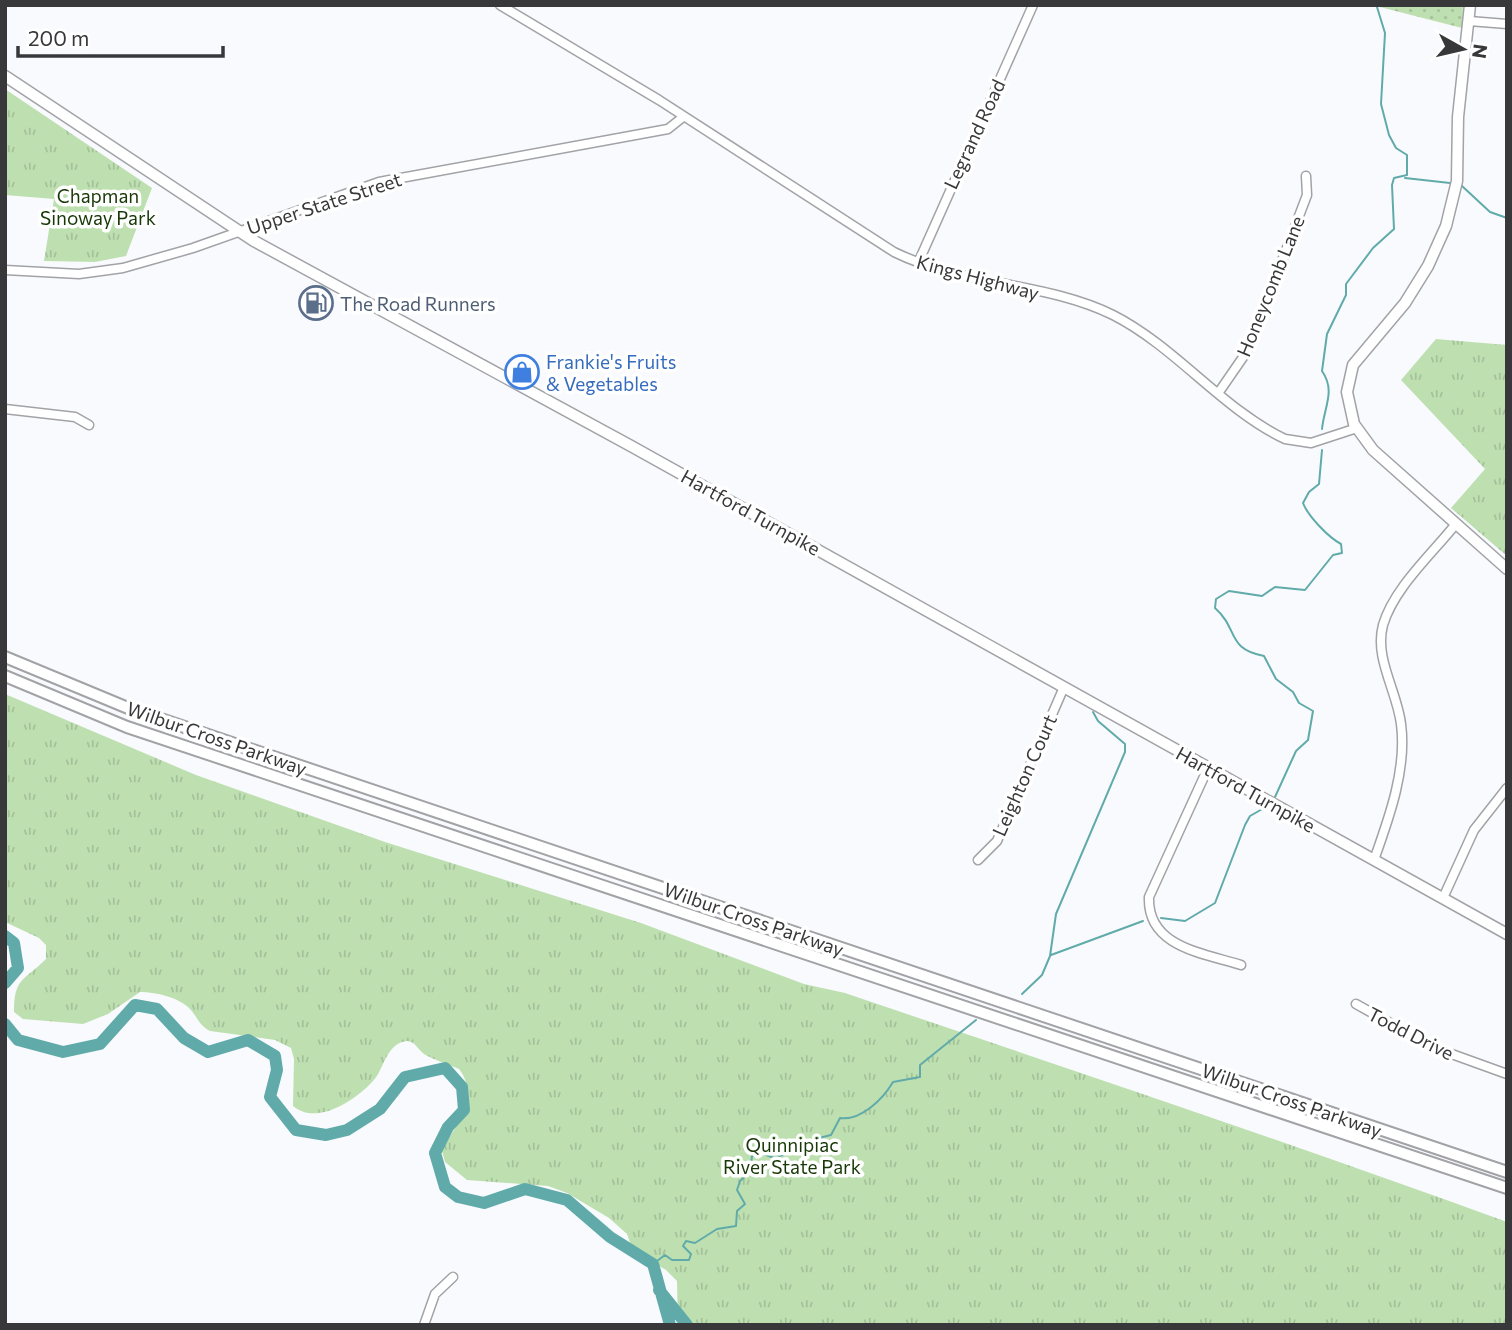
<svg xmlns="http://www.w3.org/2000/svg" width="1512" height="1330" viewBox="0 0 1512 1330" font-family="Commissioner,sans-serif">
  <defs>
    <pattern id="grass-dots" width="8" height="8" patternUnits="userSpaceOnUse" patternTransform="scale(1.75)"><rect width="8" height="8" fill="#bee0b1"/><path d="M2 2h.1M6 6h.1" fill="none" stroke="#a4c199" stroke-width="1.8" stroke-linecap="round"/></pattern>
    <pattern id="park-tufts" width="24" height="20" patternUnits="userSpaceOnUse" patternTransform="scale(1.75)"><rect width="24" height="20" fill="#bee0b1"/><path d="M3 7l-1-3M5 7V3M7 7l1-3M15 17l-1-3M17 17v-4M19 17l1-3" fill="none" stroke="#a4c199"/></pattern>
  </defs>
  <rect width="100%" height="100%" fill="#f9fafe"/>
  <path fill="url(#grass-dots)" d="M 1372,5 L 1463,5 L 1462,28 Z"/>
  <path fill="url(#park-tufts)" d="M 5,89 L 152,188 L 126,256 L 95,262 L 44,261 L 54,199 L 5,195 Z
    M 1436,339 L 1507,345 L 1507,556 L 1451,508 L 1485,469 L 1401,380 Z
    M 5,694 L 196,775 L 385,842 L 641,923 L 804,984 L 845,993 C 1066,1068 1288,1142 1507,1222 L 1507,1325 L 678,1325 L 677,1281 L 666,1270 L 633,1251 L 627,1234 L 609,1218 L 567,1193 L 548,1186 L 467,1180 L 445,1162 L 442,1151 C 455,1125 481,1098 459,1069 C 448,1064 434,1060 424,1054 C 418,1050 415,1041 407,1041 C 386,1043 384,1070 373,1081 C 355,1101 316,1126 293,1106 L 294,1059 L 291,1048 L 275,1040 L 210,1031 C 198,1025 197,1015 188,1007 C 177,997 154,992 140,992 L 108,1014 L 83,1024 L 23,1019 L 14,1012 C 14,977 24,981 46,959 L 46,945 L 39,938 L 5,922 Z"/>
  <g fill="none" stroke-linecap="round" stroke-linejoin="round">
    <path stroke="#60abaa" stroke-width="2" d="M 1405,178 L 1450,183
      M 1462,186 L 1490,212 L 1507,218
      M 1322,429 C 1324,407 1336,391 1322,371 L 1327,334 L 1346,295 L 1346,284 L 1373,248 L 1394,229 L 1392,185 L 1394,178 L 1407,175 L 1407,155 L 1396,148 L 1389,135 L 1381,104 L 1385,33 L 1377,7
      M 1275,797 L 1296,751 L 1308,740 L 1313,711 L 1299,703 L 1293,692 L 1276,679 L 1264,656 C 1226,649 1239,629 1215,608 L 1216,599 L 1229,591 L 1262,596 L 1275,587 L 1305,590 L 1333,555 L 1342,553 L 1341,544 C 1328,537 1308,516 1303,503 L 1309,492 L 1319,484 L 1322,450
      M 1161,918 L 1185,921 L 1215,903 L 1245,825 L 1250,816 L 1264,808
      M 1051,955 L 1143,921
      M 1022,994 L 1042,975 L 1050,956 L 1056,914 L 1125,752 L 1125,744 L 1098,721 L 1093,712
      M 653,1264 L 665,1255 L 672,1260 L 689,1260 L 691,1254 L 683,1246 L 686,1241 L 695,1243 L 717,1229 L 736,1226 L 737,1211 L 745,1204 L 737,1190 L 740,1181 L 750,1172 L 752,1156 L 761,1153 L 774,1158 L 791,1152 L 797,1139 L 807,1150 L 819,1138 L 831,1135 L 840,1118 C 861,1121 883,1099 893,1082 L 920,1077 L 920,1065 L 976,1020"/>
    <path stroke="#60abaa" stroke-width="12" d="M 5,936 L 14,943 L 18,968 L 5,983
      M 5,1024 L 18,1040 L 63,1052 L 100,1044 L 135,1005 L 157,1009 L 184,1038 L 208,1052 L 248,1040 L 275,1056 L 277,1070 L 270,1097 L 296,1130 L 326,1135 L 347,1130 L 380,1109 L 405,1077 L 445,1068 L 462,1087 L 464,1110 L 448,1127 L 435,1153 L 445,1187 L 458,1197 L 484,1203 L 525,1189 L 567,1200 L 610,1237 L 653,1264 L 670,1325
      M 659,1290 L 687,1325"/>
    <g stroke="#a2a3a7" stroke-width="11">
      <path id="minor" d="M 500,5 L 659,100 L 894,252 C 963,286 1047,282 1113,315 C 1176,347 1222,409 1285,439 L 1311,443 L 1357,428
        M 1469,21 L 1507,24
        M 918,263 L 1033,5
        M 5,270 L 79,274 L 123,268 L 193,248 L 379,182 L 668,129 L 683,117
        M 1219,392 L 1248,350 L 1307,195 L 1306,176
        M 5,409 L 75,417 L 89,425
        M 1208,768 L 1149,897 C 1147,947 1203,953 1241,965
        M 978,860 L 997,841 L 1064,687
        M 1374,860 C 1389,818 1407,769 1401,724 C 1397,691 1374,658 1383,625 C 1394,588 1431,555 1455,525
        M 1443,898 L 1474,830 L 1507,788
        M 1356,1004 L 1435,1048 L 1507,1074
        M 424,1325 L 435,1294 L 453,1277"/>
    </g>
    <g stroke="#a2a3a7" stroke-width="13">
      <path id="major" d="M 1470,5 L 1458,117 L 1457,181 L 1446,226 L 1428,266 L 1405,303 L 1353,365 L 1347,392 L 1354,424 L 1373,450 L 1507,569
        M 5,76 L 254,241 L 631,446 L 1507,934"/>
    </g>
    <g stroke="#a2a3a7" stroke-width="14">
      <path id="highway" d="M 5,657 L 128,708 L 1507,1172
        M 5,676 L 127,727 L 1507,1188"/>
    </g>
    <use href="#minor" stroke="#fff" stroke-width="8"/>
    <use href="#major" stroke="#fff" stroke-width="10"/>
    <use href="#highway" stroke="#fff" stroke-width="10"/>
  </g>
  <defs>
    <g id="fuel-ring" transform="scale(1.75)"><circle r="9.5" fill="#fff" stroke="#5c6f8a" stroke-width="1.5"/><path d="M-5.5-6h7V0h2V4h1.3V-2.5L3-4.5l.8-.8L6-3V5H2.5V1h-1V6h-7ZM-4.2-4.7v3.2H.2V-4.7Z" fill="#5c6f8a"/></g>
    <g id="shop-ring" transform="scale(1.75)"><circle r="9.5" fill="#fff" stroke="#3f7fe0" stroke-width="1.5"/><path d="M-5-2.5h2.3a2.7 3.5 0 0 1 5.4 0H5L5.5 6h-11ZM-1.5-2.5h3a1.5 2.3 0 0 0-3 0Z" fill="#3f7fe0"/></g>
  </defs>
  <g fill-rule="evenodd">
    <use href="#fuel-ring" x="316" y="303"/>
    <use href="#shop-ring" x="522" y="372"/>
  </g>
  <g text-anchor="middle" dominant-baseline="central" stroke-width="7" stroke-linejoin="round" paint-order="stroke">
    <g font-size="19" fill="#38383a" stroke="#fff">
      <text transform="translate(974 134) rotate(-65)">Legrand Road</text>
      <text transform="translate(324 203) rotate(-18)">Upper State Street</text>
      <text transform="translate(978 277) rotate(15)">Kings Highway</text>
      <text transform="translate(1270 286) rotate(-68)">Honeycomb Lane</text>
      <text transform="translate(751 512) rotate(29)">Hartford Turnpike</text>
      <text transform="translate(217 738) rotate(19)">Wilbur Cross Parkway</text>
      <text transform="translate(1024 775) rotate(-66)">Leighton Court</text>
      <text transform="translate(1246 789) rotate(29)">Hartford Turnpike</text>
      <text transform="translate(754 919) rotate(19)">Wilbur Cross Parkway</text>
      <text transform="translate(1411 1033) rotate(27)">Todd Drive</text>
      <text transform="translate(1292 1100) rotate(19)">Wilbur Cross Parkway</text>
    </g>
    <g font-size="19" fill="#183807" stroke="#fff">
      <text x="98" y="195">Chapman<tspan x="98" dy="22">Sinoway Park</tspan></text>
      <text x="792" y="1144">Quinnipiac<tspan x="792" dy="22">River State Park</tspan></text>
    </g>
    <g font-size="19" fill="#4e5e75" stroke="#fff" text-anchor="start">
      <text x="340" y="303">The Road Runners</text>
    </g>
    <g font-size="19" fill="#366cbe" stroke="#fff" text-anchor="start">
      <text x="546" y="361">Frankie's Fruits<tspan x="546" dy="22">&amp; Vegetables</tspan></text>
    </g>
  </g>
  <rect width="1512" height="1330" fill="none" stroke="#38383a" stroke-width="14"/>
  <g transform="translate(1463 49) rotate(98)" stroke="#ffffff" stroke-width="5" paint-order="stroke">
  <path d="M0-5L12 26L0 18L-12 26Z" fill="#38383a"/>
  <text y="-10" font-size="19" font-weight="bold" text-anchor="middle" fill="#38383a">N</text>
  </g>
  <path d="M18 46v10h205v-10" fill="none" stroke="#38383a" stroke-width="3.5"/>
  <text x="28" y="46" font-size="21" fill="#38383a" stroke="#ffffff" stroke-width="5" paint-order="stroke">200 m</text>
</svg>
